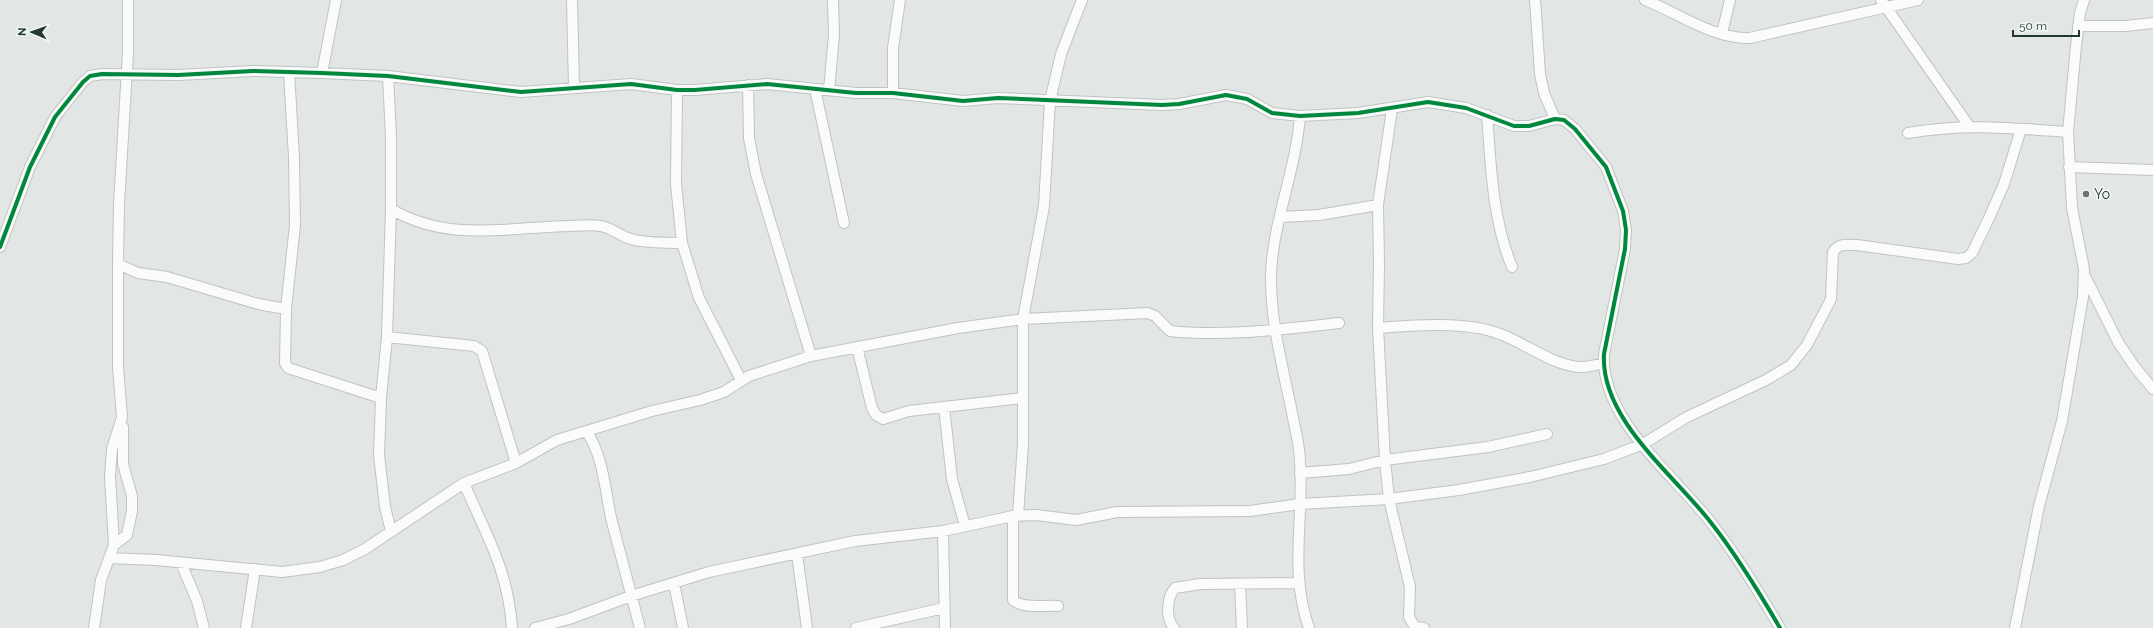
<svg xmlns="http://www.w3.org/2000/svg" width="2153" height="628" viewBox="0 0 2153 628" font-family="Raleway,sans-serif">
  <rect width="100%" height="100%" fill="#e2e7e5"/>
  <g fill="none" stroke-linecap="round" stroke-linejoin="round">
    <g stroke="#bfc4c2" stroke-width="12">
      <path id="street" d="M 572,0 L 574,88
        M 1535,0 L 1540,74 L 1544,93 L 1555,119
        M 1645,0 C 1678,13 1713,39 1750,38 L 1918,0
        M 1881,0 L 1969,126
        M 2078,26 L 2125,26 L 2153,23
        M 1722,33 L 1730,0
        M 289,72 L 294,157 L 295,225 L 286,309 L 285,363 L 288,368 L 381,398
        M 322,73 L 336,0
        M 388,76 L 391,137 L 391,209 L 387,337 L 381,398 L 379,455 L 385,507 L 391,531
        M 748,85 L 749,138 L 756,174 L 811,356
        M 815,89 L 844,223
        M 677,90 L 676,184 L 682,243 L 699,298 L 741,380
        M 829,90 L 834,35 L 833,0
        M 893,93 L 893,48 L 900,0
        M 1392,109 L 1378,205 L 1379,264 L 1378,328 L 1385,460 L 1389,499 L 1410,587 L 1409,617 L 1415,627 L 1424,628
        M 1487,115 C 1491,166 1492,218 1512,267
        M 1300,116 C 1296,170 1273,221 1271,274 C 1270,323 1284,371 1293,418 C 1296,433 1300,447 1300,463 C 1304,520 1289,572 1309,628
        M 1908,133 C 1964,123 2012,128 2068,132
        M 2069,167 L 2153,170
        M 391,209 C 449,243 507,227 570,226 C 580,226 590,224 600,226 C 611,227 620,236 631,239 C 647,244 666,242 682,243
        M 1280,217 L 1319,215 L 1378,205
        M 0,247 L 30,167 L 55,117 L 83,82 L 90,76 L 102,74 L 178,75 L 253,71 L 322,73 L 388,76 L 521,92 L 631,84 L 677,90 L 695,90 L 767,84 L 856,93 L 893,93 L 963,101 L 998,98 L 1162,105 L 1179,104 L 1226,95 L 1247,99 L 1272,113 L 1300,116 L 1358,113 L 1428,102 L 1466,108 L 1514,126 L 1529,126 L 1555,119 L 1564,120 L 1575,129 L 1606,167 L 1623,211 L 1626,230 L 1625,249 L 1604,354 C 1600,420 1676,476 1712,524 C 1738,557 1759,592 1780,628
        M 118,264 L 138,273 L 167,277 L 258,304 L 286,309
        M 2086,278 L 2118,342 L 2134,366 L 2153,389
        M 1378,328 C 1414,325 1467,321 1500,334 C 1525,343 1555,367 1582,367 C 1589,367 1596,365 1603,363
        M 387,337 L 474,346 L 482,351 L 516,463
        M 857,347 L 872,408 L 876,415 L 883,419 L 909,411 L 1022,398
        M 944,407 L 952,479 L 965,526
        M 587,432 C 604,458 605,492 612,522 C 621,557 631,593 640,628
        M 1300,473 L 1349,469 L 1385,460 L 1488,447 L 1547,434
        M 464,483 C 486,535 508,569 512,628
        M 1013,516 L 1013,600 C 1022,609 1046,605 1058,606
        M 1018,516 L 1023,443 L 1023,319 L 1044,206 L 1050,101 L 1061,54 L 1082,0
        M 943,531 L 945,628
        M 114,545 L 127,535 L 132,511 L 132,496 L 123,464 L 123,427
        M 797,554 L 807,628
        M 109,558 L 156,560 L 282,572 L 320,567 L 343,560 L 365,549 L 464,483 L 516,463 L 557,440 L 652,411 L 700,400 L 724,392 L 749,376 L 811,356 L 958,328 L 1023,319 L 1148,313 L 1155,316 L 1170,331 C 1223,337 1284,329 1339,323
        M 181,563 L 197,601 L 204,628
        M 674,583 L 683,628
        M 1240,585 L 1242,628
        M 94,628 L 101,580 L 114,545 L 110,477 L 112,449 L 122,417 L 118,367 L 118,264 L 119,204 L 128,52 L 128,0
        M 246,628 L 255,569
        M 535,628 L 569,619 L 631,596 L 709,572 L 855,541 L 943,531 L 1013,516 L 1036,515 L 1076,520 L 1117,512 L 1250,511 L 1300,504 L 1389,499 L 1459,490 L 1530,477 L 1604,459 L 1643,444 L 1687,417 L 1766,380 L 1791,365 L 1807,345 L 1831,299 L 1833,252 C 1839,243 1846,245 1857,245 L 1958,259 L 1966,258 L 1972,253 L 1989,218 L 2004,184 L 2021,129
        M 856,628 L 944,608
        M 1174,628 C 1165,618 1167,597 1175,588 L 1200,584 L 1298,583
        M 2015,628 L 2039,506 L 2062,421 L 2083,297 L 2084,269 L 2072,208 L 2068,132 L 2076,46 L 2080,13 L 2084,0"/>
    </g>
    <use href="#street" stroke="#fbfbfb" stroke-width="10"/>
    <g stroke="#f0f6f4" stroke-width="6">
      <path id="cycleway" d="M 0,247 L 30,167 L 55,117 L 83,82 L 90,76 L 102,74 L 178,75 L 253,71 L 322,73 L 388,76 L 521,92 L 631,84 L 677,90 L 695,90 L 767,84 L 856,93 L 893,93 L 963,101 L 998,98 L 1162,105 L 1179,104 L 1226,95 L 1247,99 L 1272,113 L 1300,116 L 1358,113 L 1428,102 L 1466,108 L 1514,126 L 1529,126 L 1555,119 L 1564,120 L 1575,129 L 1606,167 L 1623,211 L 1626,230 L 1625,249 L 1604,354 C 1600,420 1676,476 1712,524 C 1738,557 1759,592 1780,628"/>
    </g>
    <use href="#cycleway" stroke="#00873e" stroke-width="4"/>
  </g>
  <circle fill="#667572" stroke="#f0f6f4" stroke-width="1.5" cx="2086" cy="194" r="4"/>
  <g text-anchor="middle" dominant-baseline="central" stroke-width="3.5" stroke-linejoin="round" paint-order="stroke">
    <g font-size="14" fill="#233834" stroke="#f0f6f4" text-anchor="start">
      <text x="2094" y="194">Yo</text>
    </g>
  </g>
  <g transform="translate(32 32) rotate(272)" stroke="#f0f6f4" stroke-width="3" paint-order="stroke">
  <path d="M0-3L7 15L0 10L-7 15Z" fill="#233834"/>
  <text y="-6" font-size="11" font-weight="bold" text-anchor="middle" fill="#233834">N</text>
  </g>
  <path d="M2013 30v6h66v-6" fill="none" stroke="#233834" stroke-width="2"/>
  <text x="2019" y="30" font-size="12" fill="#233834" stroke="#f0f6f4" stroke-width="3" paint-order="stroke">50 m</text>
</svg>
